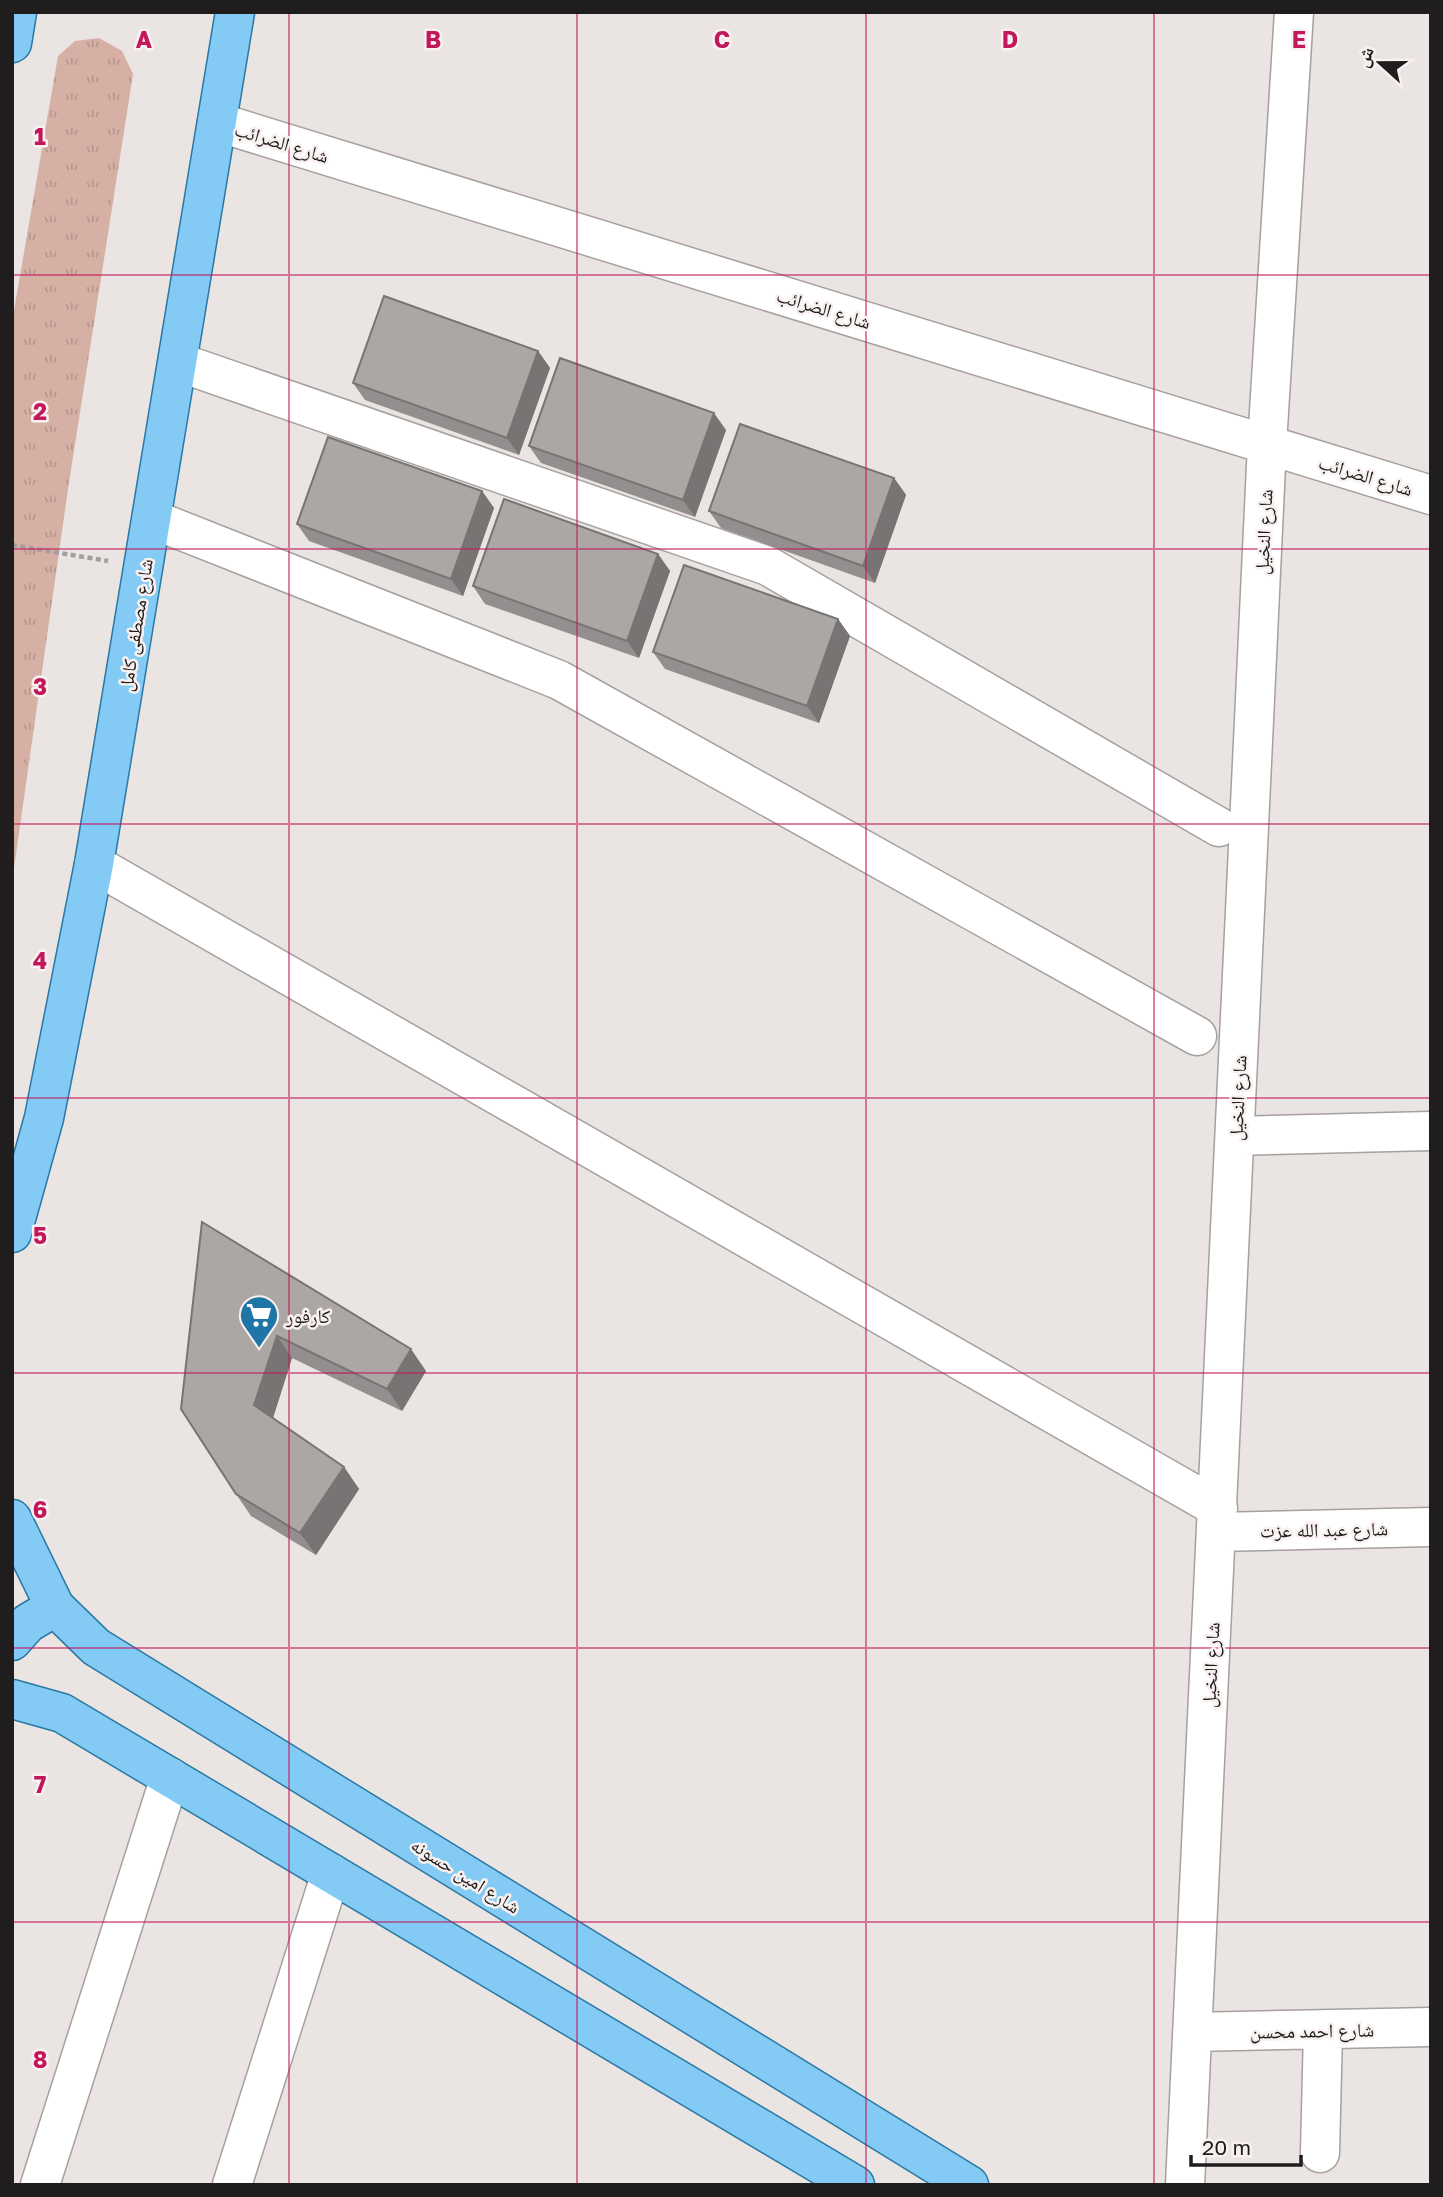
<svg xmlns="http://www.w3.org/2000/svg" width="1443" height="2197" viewBox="0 0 1443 2197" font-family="'Golos Text','Noto Naskh Arabic',sans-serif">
  <defs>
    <pattern id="grass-tufts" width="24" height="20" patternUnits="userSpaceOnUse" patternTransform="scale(1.75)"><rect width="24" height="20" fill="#d6b0a5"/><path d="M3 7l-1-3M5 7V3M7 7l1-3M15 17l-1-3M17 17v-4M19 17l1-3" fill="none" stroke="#b7978e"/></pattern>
  </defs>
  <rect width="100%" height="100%" fill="#eae4e2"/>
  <path fill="url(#grass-tufts)" d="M 99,38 L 122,51 L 133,74 L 68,489 L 12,882 L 12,322 L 58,56 L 75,41 Z"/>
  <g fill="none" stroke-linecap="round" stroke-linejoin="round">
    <g stroke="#a6a09e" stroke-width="41">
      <path id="minor" d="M 217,122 L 1431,495
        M 178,362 L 768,566 L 1219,827
        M 152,519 L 559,680 L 1197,1036
        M 94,864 L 1218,1508
        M 1235,1136 L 1431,1131
        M 1216,1532 L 1431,1527
        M 1192,2032 L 1431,2027
        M 1320,2153 L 1323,2030
        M 40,2185 L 170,1777
        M 232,2185 L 331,1873
        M 1185,2185 L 1267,444 L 1294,12"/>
    </g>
    <g stroke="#2a78a4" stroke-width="41">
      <path id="primary" d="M 12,43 L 17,12
        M 12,1233 L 44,1118 L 94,864 L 235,12
        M 12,1519 L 55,1607 L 96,1647 L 969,2185
        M 12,1641 L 28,1623 L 55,1607
        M 12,1699 L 62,1713 L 855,2185"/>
    </g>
    <path stroke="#a49f9e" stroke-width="4.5" stroke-dasharray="5 3.5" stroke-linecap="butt" d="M 12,545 L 108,561"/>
    <use href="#minor" stroke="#fff" stroke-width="38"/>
    <use href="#primary" stroke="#83cbf4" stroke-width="38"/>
  </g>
  <path fill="#948f8e" d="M 538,351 L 550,368 L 519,455 L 365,400 L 353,383 Z
    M 726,430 L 695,517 L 541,463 L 529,446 Z
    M 894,478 L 906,495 L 875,583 L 721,528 L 709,511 Z
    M 482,491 L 494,508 L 463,596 L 309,541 L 297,524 Z
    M 658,554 L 670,571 L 639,658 L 485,604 L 473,586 Z
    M 838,619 L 850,636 L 819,723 L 665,669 L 653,652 Z
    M 202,1222 L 426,1371 L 402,1411 L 292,1358 L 273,1418 L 344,1467 L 359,1489 L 316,1555 L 251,1516 L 236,1494 Z"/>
  <path fill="#787474" d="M 538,351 L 550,368 L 519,455 L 507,438 Z
    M 714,413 L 726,430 L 695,517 L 683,500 Z
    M 894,478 L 906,495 L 875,583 L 863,566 Z
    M 482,491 L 494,508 L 463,596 L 451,579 Z
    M 658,554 L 670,571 L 639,658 L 627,641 Z
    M 838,619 L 850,636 L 819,723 L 807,706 Z
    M 277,1336 L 292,1358 L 270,1427 L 254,1405 Z
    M 411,1349 L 426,1371 L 402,1411 L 387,1389 Z
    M 344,1467 L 359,1489 L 316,1555 L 300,1533 Z"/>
  <path fill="#aca6a5" stroke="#787474" stroke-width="2" d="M 384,296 L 538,351 L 507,438 L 353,383 Z
    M 560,358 L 714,413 L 683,500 L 529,446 Z
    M 740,424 L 894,478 L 863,566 L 709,511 Z
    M 328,437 L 482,491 L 451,579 L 297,524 Z
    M 504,499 L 658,554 L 627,641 L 473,586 Z
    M 684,565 L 838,619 L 807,706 L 653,652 Z
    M 202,1222 L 411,1349 L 387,1389 L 277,1336 L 254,1405 L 344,1467 L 300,1533 L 236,1494 L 181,1409 Z"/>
  <path fill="none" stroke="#c2185b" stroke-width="2" stroke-opacity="0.55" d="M 289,12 L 289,2185M 577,12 L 577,2185M 866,12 L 866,2185M 1154,12 L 1154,2185M 12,275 L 1431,275M 12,549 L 1431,549M 12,824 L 1431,824M 12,1098 L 1431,1098M 12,1373 L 1431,1373M 12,1648 L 1431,1648M 12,1922 L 1431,1922"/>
  <defs>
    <g id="supermarket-pin" transform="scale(2.0125)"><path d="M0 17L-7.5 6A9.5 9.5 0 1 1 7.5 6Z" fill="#1f76a6" stroke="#f8f1f0"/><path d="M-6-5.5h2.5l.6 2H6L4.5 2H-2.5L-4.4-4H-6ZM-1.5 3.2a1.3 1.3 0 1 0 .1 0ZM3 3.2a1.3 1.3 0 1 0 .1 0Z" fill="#fff"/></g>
  </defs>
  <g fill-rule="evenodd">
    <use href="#supermarket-pin" x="259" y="1315"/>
  </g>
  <g text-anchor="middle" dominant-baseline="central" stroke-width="5" stroke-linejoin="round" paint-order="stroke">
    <g font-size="19" fill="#1f1d1d" stroke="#f8f1f0">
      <text transform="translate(282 142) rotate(17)">شارع الضرائب</text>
      <text transform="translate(824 308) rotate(17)">شارع الضرائب</text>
      <text transform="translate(1366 475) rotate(17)">شارع الضرائب</text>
      <text transform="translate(1263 532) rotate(-87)">شارع النخيل</text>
      <text transform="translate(135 625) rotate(-81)">شارع مصطفى كامل</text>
      <text transform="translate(1237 1098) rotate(-87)">شارع النخيل</text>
      <text transform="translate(1324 1529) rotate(-1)">شارع عبد الله عزت</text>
      <text transform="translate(1210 1665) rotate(-87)">شارع النخيل</text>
      <text transform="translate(466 1875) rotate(32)">شارع امين حسونه</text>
      <text transform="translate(1312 2030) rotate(-1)">شارع احمد محسن</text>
    </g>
    <g font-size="19" fill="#1f1d1d" stroke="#f8f1f0" text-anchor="start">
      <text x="286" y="1315">كارفور</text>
    </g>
  </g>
  <g font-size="23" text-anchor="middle" font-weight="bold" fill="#c2185b" stroke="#f8f1f0" stroke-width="5" stroke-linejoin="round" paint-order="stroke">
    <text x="144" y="48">A</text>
    <text x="433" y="48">B</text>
    <text x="722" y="48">C</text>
    <text x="1010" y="48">D</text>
    <text x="1299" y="48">E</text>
    <text x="40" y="145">1</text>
    <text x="40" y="420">2</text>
    <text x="40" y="695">3</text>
    <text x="40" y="969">4</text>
    <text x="40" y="1244">5</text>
    <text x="40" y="1518">6</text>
    <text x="40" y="1793">7</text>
    <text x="40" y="2068">8</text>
  </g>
  <rect width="1443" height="2197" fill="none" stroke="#1f1d1d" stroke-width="28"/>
  <g transform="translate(1380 63) rotate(291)" stroke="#f8f1f0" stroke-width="5" paint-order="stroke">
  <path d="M0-5L12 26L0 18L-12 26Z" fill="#1f1d1d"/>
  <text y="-10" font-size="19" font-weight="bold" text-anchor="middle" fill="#1f1d1d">ش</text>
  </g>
  <path d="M1191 2155v10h110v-10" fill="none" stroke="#1f1d1d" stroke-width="3.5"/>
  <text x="1202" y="2155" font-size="21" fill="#1f1d1d" stroke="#f8f1f0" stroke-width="5" paint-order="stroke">20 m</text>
</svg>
